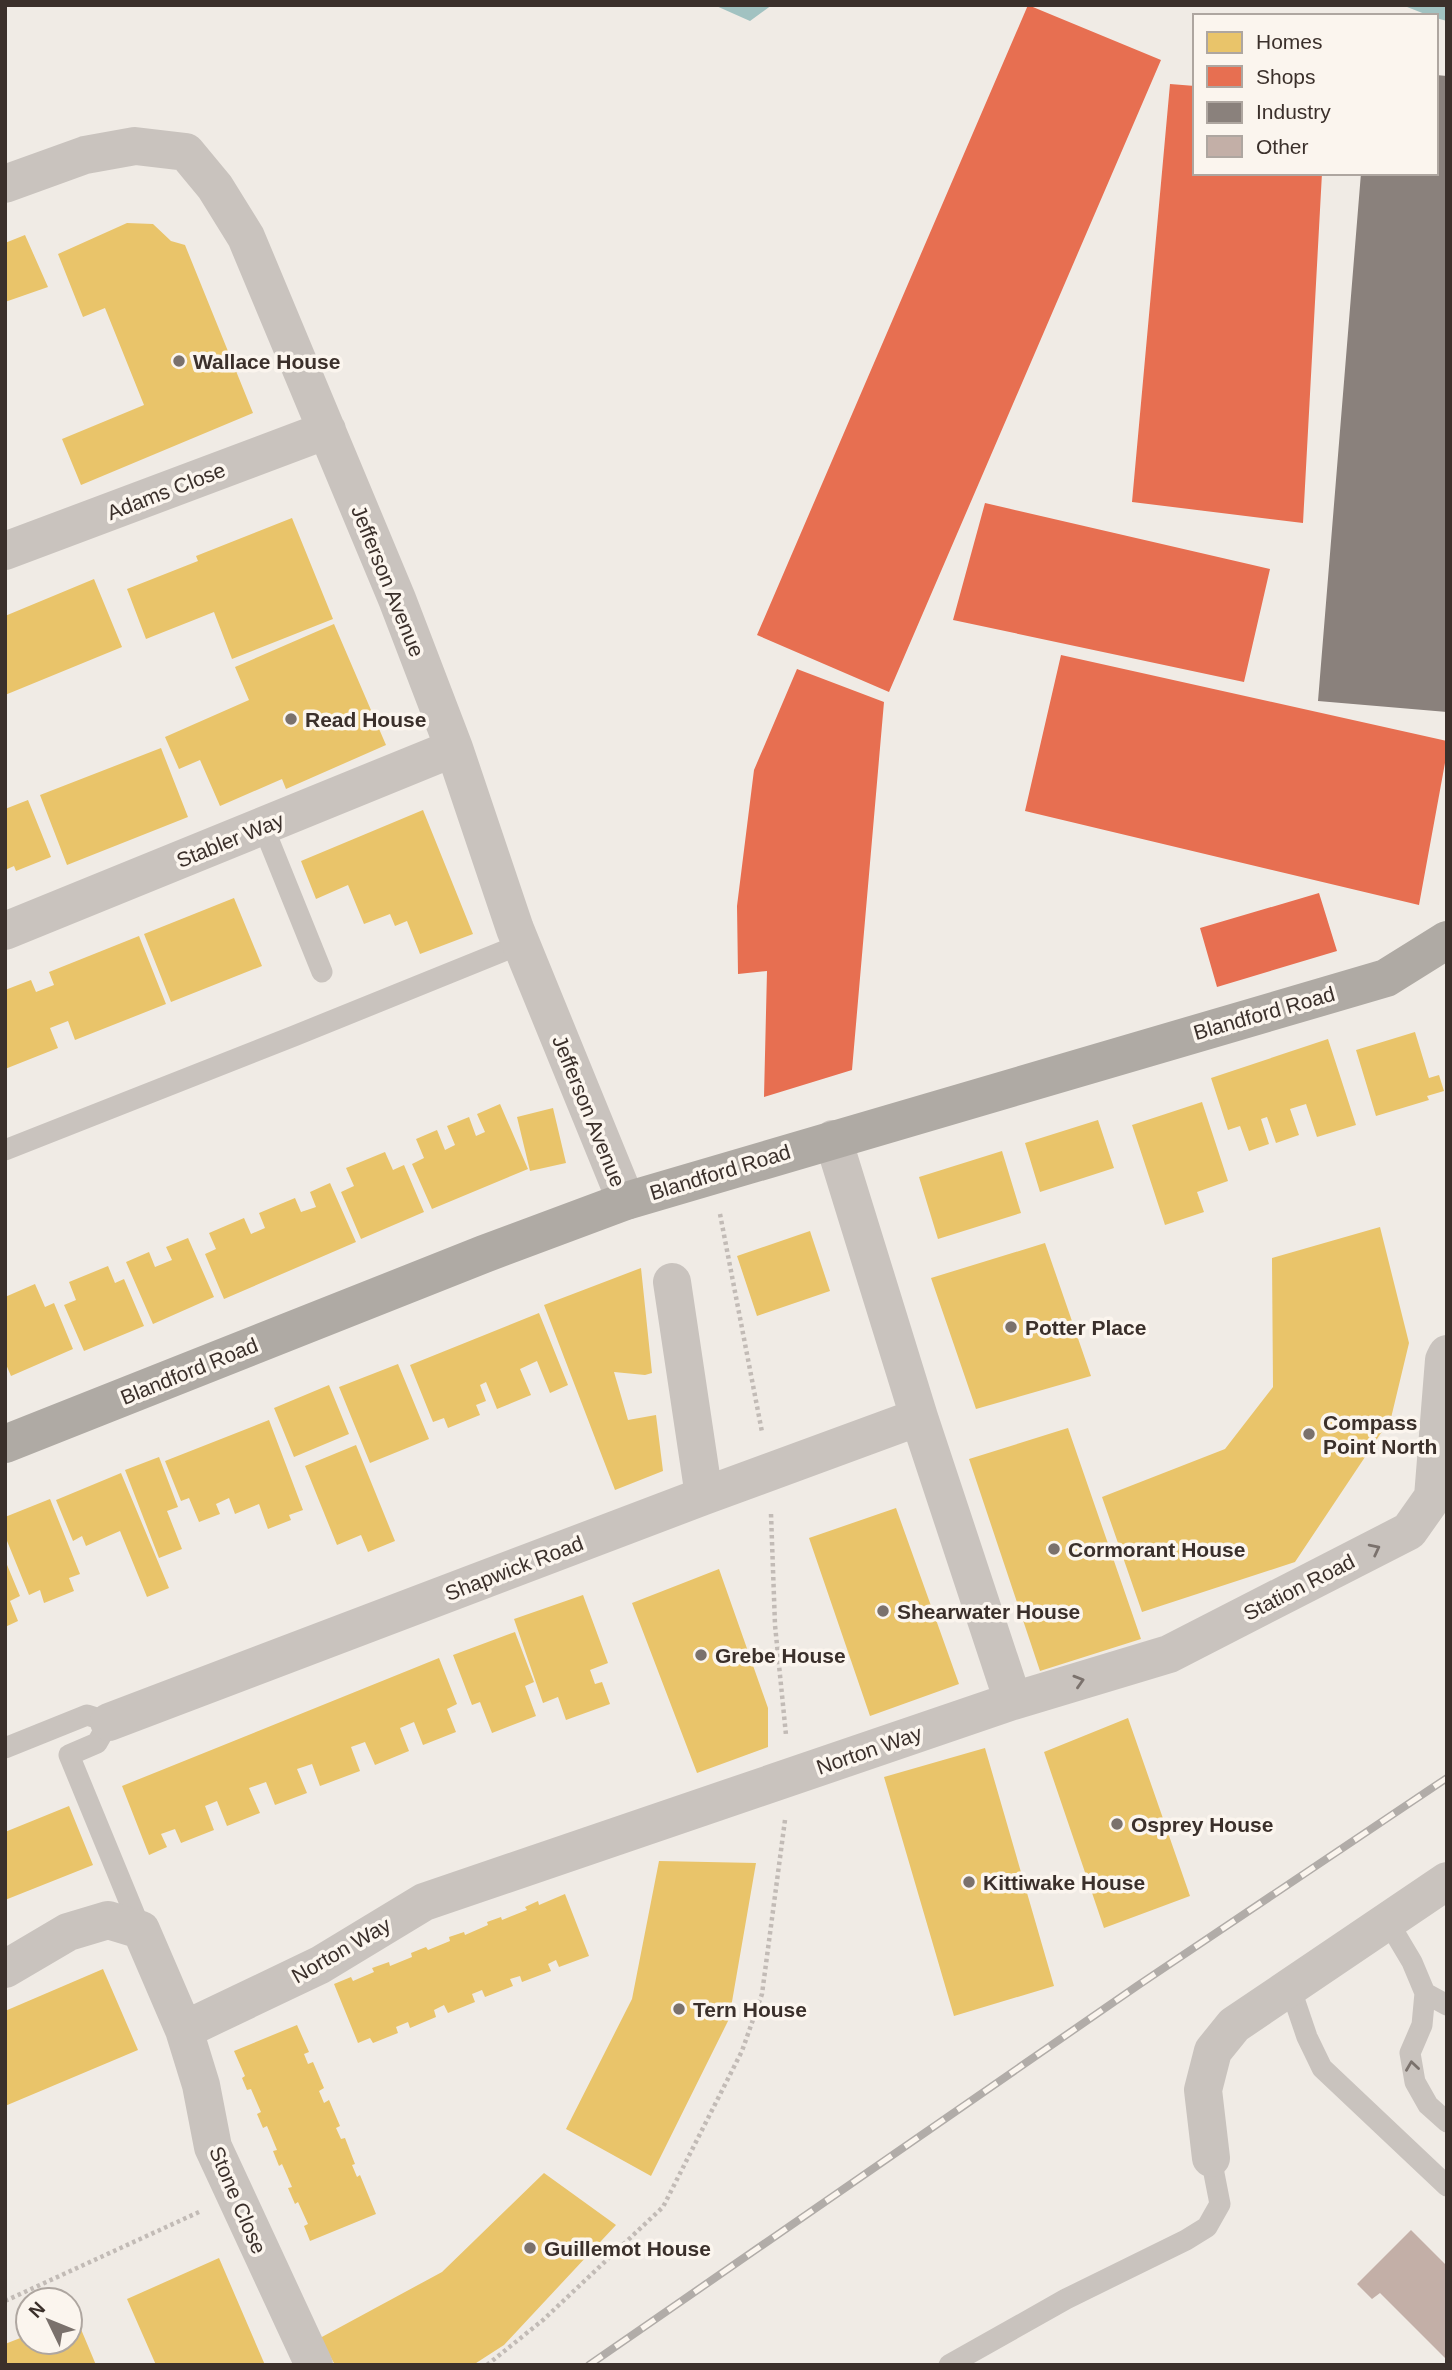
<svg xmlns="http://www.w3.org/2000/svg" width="1452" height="2370" viewBox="0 0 1452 2370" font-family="Arial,sans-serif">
  <rect width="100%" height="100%" fill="#f0ebe5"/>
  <path fill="#a1c2c1" d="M 714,5 L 772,5 L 750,21 Z
    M 1402,5 L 1447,5 L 1447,21 L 1436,18 L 1436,16 L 1430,16 Z"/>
  <path fill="#e9c46a" d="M 127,223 L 153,224 L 171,241 L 185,245 L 253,413 L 81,485 L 62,439 L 144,405 L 105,308 L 83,317 L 58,254 Z
    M 25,235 L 48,287 L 5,302 L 5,243 Z
    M 292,518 L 333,619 L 232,659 L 214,612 L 146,639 L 127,589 L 198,561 L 196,556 Z
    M 94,579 L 122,647 L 5,695 L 5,616 Z
    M 334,624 L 386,745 L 286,789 L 282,779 L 220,806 L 200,760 L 179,769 L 165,737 L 249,700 L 235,667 Z
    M 161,748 L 188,817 L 67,865 L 40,795 Z
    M 28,800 L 51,857 L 16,871 L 14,866 L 5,870 L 5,809 Z
    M 423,810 L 473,934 L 420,954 L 407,921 L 395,926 L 390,914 L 364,924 L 348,885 L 316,899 L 301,861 Z
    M 234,898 L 262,966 L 171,1002 L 144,934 Z
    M 139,936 L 166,1004 L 75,1040 L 68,1021 L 50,1028 L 58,1048 L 5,1069 L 5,990 L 31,980 L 36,992 L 54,985 L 49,972 Z
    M 1415,1032 L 1429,1078 L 1439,1075 L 1444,1091 L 1427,1096 L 1429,1100 L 1376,1116 L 1356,1050 Z
    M 1328,1039 L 1356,1125 L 1317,1137 L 1306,1104 L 1290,1109 L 1299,1135 L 1276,1143 L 1267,1117 L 1261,1119 L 1269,1144 L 1249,1151 L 1240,1126 L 1228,1130 L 1211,1078 Z
    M 1202,1102 L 1228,1181 L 1197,1192 L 1204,1212 L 1165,1225 L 1132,1125 Z
    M 500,1104 L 528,1169 L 432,1209 L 412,1164 L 424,1158 L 416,1139 L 437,1130 L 445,1150 L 455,1145 L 447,1126 L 469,1117 L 476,1136 L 485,1132 L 477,1114 Z
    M 553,1108 L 566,1163 L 530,1171 L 517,1117 Z
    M 1098,1120 L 1114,1168 L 1040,1192 L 1025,1143 Z
    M 1002,1151 L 1021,1213 L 938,1239 L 919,1177 Z
    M 385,1152 L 393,1170 L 404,1165 L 424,1212 L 361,1239 L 341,1192 L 354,1186 L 346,1168 Z
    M 330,1183 L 356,1242 L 224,1299 L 205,1254 L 216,1249 L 209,1233 L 244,1218 L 251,1234 L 265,1228 L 259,1213 L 295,1198 L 301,1212 L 316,1207 L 310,1192 Z
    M 1380,1227 L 1409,1343 L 1391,1418 L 1295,1562 L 1142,1612 L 1102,1497 L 1225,1449 L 1273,1387 L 1272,1258 Z
    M 810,1231 L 830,1291 L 757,1316 L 737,1256 Z
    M 188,1238 L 214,1297 L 153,1324 L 126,1262 L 149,1252 L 155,1267 L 172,1260 L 166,1247 Z
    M 1045,1243 L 1091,1376 L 976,1409 L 931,1278 Z
    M 108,1266 L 115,1283 L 124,1279 L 144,1326 L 84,1351 L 64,1305 L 76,1300 L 69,1282 Z
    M 641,1268 L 652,1373 L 645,1375 L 614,1372 L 628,1420 L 656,1415 L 663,1471 L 615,1490 L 544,1305 Z
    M 35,1284 L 45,1307 L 54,1303 L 73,1349 L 11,1376 L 5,1362 L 5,1297 Z
    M 539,1313 L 568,1385 L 550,1393 L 537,1361 L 520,1369 L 531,1395 L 497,1409 L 486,1382 L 480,1385 L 486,1401 L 476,1405 L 480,1415 L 448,1428 L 444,1418 L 433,1422 L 410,1365 Z
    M 398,1364 L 429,1439 L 370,1463 L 339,1387 Z
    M 329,1385 L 349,1434 L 294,1457 L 274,1408 Z
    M 269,1420 L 303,1510 L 289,1515 L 291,1520 L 268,1529 L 259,1504 L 235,1514 L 229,1498 L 216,1504 L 220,1514 L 199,1522 L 189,1498 L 181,1501 L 165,1461 Z
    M 1068,1428 L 1141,1639 L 1040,1671 L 969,1459 Z
    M 356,1445 L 395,1541 L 368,1552 L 361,1535 L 337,1545 L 305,1466 Z
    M 159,1457 L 178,1507 L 167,1511 L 182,1549 L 159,1558 L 125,1470 Z
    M 121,1473 L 169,1588 L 147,1597 L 120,1531 L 86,1546 L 82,1536 L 73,1541 L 56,1500 Z
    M 50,1499 L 80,1574 L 69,1578 L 74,1591 L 44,1603 L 40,1590 L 29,1595 L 5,1536 L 5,1517 Z
    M 896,1508 L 959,1684 L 870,1716 L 809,1538 Z
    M 5,1560 L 20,1596 L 10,1601 L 18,1621 L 5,1627 Z
    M 719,1569 L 768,1708 L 768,1747 L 697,1773 L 632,1603 Z
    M 583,1595 L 608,1663 L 590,1670 L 595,1684 L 602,1682 L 610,1704 L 566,1720 L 558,1697 L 543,1703 L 514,1619 Z
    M 515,1632 L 534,1682 L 525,1686 L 536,1716 L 492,1733 L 480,1702 L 472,1705 L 453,1655 Z
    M 439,1658 L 457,1704 L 447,1709 L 456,1732 L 423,1745 L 414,1722 L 400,1728 L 409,1751 L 375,1765 L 365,1742 L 351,1747 L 360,1771 L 320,1786 L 312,1764 L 297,1769 L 307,1793 L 275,1805 L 266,1782 L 249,1788 L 260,1813 L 227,1826 L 217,1801 L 205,1806 L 214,1830 L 181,1843 L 175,1829 L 161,1834 L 167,1847 L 149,1855 L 122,1786 Z
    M 1128,1718 L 1190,1896 L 1104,1928 L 1044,1752 Z
    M 985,1748 L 1054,1986 L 954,2016 L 884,1777 Z
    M 69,1806 L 93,1865 L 5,1900 L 5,1832 Z
    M 659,1861 L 756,1863 L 729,2019 L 651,2176 L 566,2129 L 632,1999 Z
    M 565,1894 L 589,1956 L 559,1967 L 556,1960 L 548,1964 L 551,1971 L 522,1982 L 520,1976 L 510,1979 L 513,1986 L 485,1997 L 482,1990 L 472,1994 L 475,2002 L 448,2013 L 444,2005 L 434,2010 L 436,2017 L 410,2028 L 408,2022 L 396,2027 L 398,2033 L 373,2043 L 370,2038 L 358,2043 L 334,1984 L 351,1977 L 353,1981 L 374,1972 L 372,1968 L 389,1962 L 390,1966 L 412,1957 L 411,1953 L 426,1947 L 428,1950 L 450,1941 L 449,1937 L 464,1932 L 465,1935 L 488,1925 L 487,1922 L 501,1917 L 502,1920 L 527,1910 L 525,1907 L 538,1901 L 539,1905 Z
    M 103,1969 L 138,2050 L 5,2106 L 5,2011 Z
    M 297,2025 L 309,2052 L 304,2054 L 308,2064 L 313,2062 L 324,2088 L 319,2091 L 324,2103 L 329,2100 L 340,2126 L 336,2128 L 341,2139 L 345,2138 L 355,2164 L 352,2165 L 357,2177 L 360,2175 L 376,2214 L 310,2241 L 304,2226 L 308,2224 L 298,2202 L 295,2204 L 288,2188 L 292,2187 L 282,2164 L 279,2166 L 273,2151 L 277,2150 L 267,2126 L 263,2128 L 257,2114 L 261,2112 L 251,2089 L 247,2090 L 242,2078 L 245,2076 L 234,2051 Z
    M 544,2173 L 616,2225 L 504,2345 L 473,2365 L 335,2365 L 320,2338 L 442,2272 Z
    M 219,2258 L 265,2365 L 156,2365 L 127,2299 Z
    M 75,2315 L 96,2365 L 5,2365 L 5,2344 L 28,2335 L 28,2342 L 70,2342 L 70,2317 Z"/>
  <path fill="#e76f51" d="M 1028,5 L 1161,60 L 889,692 L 757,635 Z
    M 1170,84 L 1195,86 L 1195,173 L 1322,173 L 1303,523 L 1132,502 Z
    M 985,503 L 1270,569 L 1244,682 L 953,620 Z
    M 1061,655 L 1447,741 L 1447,752 L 1419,905 L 1025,811 Z
    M 797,669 L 884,702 L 852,1070 L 764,1097 L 767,971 L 738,974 L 737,906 L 754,770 Z
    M 1319,893 L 1337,951 L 1217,987 L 1200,928 Z"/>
  <path fill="#8a817c" d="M 1436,75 L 1447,76 L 1447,712 L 1318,701 L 1361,173 L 1436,173 Z"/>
  <path fill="#c3afa7" d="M 1411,2230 L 1447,2266 L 1445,2358 L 1380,2293 L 1372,2299 L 1357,2284 Z"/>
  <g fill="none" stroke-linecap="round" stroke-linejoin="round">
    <path stroke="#c2bbb6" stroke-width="4.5" stroke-dasharray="3.5 3.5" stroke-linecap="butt" d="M 720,1214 L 762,1432
      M 771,1514 L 775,1625 L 786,1735
      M 5,2301 L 199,2212
      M 487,2365 L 543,2320 L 663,2207 L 742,2051 L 762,1994 L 785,1820"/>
    <path stroke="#c9c3be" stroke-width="21" d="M 263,826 L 322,972
      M 5,1150 L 294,1036 L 521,944
      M 5,1748 L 87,1715 L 109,1722 L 97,1743 L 69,1755 L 141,1930
      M 1387,1920 L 1412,1962 L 1425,1993 L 1422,2025 L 1410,2053 L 1415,2082 L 1428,2105 L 1447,2122
      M 1290,1987 L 1307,2037 L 1322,2068 L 1447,2186
      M 1425,1993 L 1447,2005
      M 949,2365 L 1066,2299 L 1186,2240 L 1207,2227 L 1220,2204 L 1211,2158"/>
    <path stroke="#c9c3be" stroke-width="38" d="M 5,184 L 85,155 L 135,146 L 186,152 L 215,187 L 246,237 L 397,599 L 454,748 L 515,929 L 626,1201
      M 5,551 L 327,430
      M 5,931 L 454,748
      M 833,1139 L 919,1417 L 1013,1701
      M 672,1282 L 704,1496
      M 109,1722 L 704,1496 L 919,1417
      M 5,1969 L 68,1932 L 108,1920 L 141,1930 L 184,2030 L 201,2085 L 213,2147 L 314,2365
      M 184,2030 L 320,1965 L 424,1902 L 1013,1701 L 1169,1654 L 1409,1531 L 1433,1497 L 1444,1360 L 1447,1354
      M 1211,2158 L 1203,2090 L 1213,2051 L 1234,2025 L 1447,1881"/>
    <path stroke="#afaaa4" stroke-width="38" d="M 5,1444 L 484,1254 L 626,1201 L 1386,978 L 1447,940"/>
    <g stroke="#b1aca8" stroke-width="8">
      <path id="rail" d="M 589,2365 L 1137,1986 L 1447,1778"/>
    </g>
    <use href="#rail" stroke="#fbf5ee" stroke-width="5" stroke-dasharray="16" stroke-linecap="butt"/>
  </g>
  <defs><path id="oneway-chevron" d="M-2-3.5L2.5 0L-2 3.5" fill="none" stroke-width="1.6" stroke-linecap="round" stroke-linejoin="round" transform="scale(1.75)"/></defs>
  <g stroke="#7b726d">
    <use href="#oneway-chevron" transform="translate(1375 1549) rotate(-27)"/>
    <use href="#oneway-chevron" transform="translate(1079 1681) rotate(-17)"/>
    <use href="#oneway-chevron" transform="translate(1412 2066) rotate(-98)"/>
  </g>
  <g fill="#7a716c" stroke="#fbf5ee" stroke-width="2.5">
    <circle cx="179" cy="361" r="7"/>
    <circle cx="291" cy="719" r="7"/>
    <circle cx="1011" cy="1327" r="7"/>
    <circle cx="1309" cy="1434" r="7"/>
    <circle cx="1054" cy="1549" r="7"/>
    <circle cx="883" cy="1611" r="7"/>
    <circle cx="701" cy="1655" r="7"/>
    <circle cx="1117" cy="1824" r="7"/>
    <circle cx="969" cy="1882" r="7"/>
    <circle cx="679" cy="2009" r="7"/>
    <circle cx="530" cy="2248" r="7"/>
  </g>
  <g text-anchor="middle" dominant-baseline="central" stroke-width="7" stroke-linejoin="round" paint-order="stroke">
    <g font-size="21" font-weight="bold" fill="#3b302b" stroke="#fbf5ee" text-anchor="start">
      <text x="193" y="361">Wallace House</text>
      <text x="305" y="719">Read House</text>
      <text x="1025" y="1327">Potter Place</text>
      <text x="1323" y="1422">Compass<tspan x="1323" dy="24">Point North</tspan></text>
      <text x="1068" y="1549">Cormorant House</text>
      <text x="897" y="1611">Shearwater House</text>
      <text x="715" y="1655">Grebe House</text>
      <text x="1131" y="1824">Osprey House</text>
      <text x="983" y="1882">Kittiwake House</text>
      <text x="693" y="2009">Tern House</text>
      <text x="544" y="2248">Guillemot House</text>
    </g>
    <g font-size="21" fill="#3b302b" stroke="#fbf5ee">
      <text transform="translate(166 491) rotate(-21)">Adams Close</text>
      <text transform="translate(388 581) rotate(68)">Jefferson Avenue</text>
      <text transform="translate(230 840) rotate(-22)">Stabler Way</text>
      <text transform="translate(1264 1013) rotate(-16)">Blandford Road</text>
      <text transform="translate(589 1111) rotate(68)">Jefferson Avenue</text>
      <text transform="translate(720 1172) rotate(-17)">Blandford Road</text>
      <text transform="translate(189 1371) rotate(-22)">Blandford Road</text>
      <text transform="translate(514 1568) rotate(-21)">Shapwick Road</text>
      <text transform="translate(1299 1587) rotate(-27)">Station Road</text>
      <text transform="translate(869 1750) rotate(-19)">Norton Way</text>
      <text transform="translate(341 1950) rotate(-30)">Norton Way</text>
      <text transform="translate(238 2200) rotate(67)">Stone Close</text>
    </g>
  </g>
  <rect width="1452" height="2370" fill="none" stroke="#3b302b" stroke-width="14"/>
  <rect x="1193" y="14" width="245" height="161" fill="#fbf5ee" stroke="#aea6a0" stroke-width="2"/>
  <rect x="1207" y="32" width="35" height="21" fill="#e9c46a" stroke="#aea6a0" stroke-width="2"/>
  <text x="1256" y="49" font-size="21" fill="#3b302b">Homes</text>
  <rect x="1207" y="66" width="35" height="21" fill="#e76f51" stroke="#aea6a0" stroke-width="2"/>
  <text x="1256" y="84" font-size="21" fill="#3b302b">Shops</text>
  <rect x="1207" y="102" width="35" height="21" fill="#8a817c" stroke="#aea6a0" stroke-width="2"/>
  <text x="1256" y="119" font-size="21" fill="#3b302b">Industry</text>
  <rect x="1207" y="136" width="35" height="21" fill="#c3afa7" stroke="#aea6a0" stroke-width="2"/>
  <text x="1256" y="154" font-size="21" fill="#3b302b">Other</text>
  <g transform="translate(49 2321) rotate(313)"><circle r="33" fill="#fbf5ee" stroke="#aea6a0" stroke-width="2"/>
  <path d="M0-5L12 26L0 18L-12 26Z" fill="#7a716c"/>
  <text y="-10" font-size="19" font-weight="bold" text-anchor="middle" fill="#3b302b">N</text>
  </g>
</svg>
